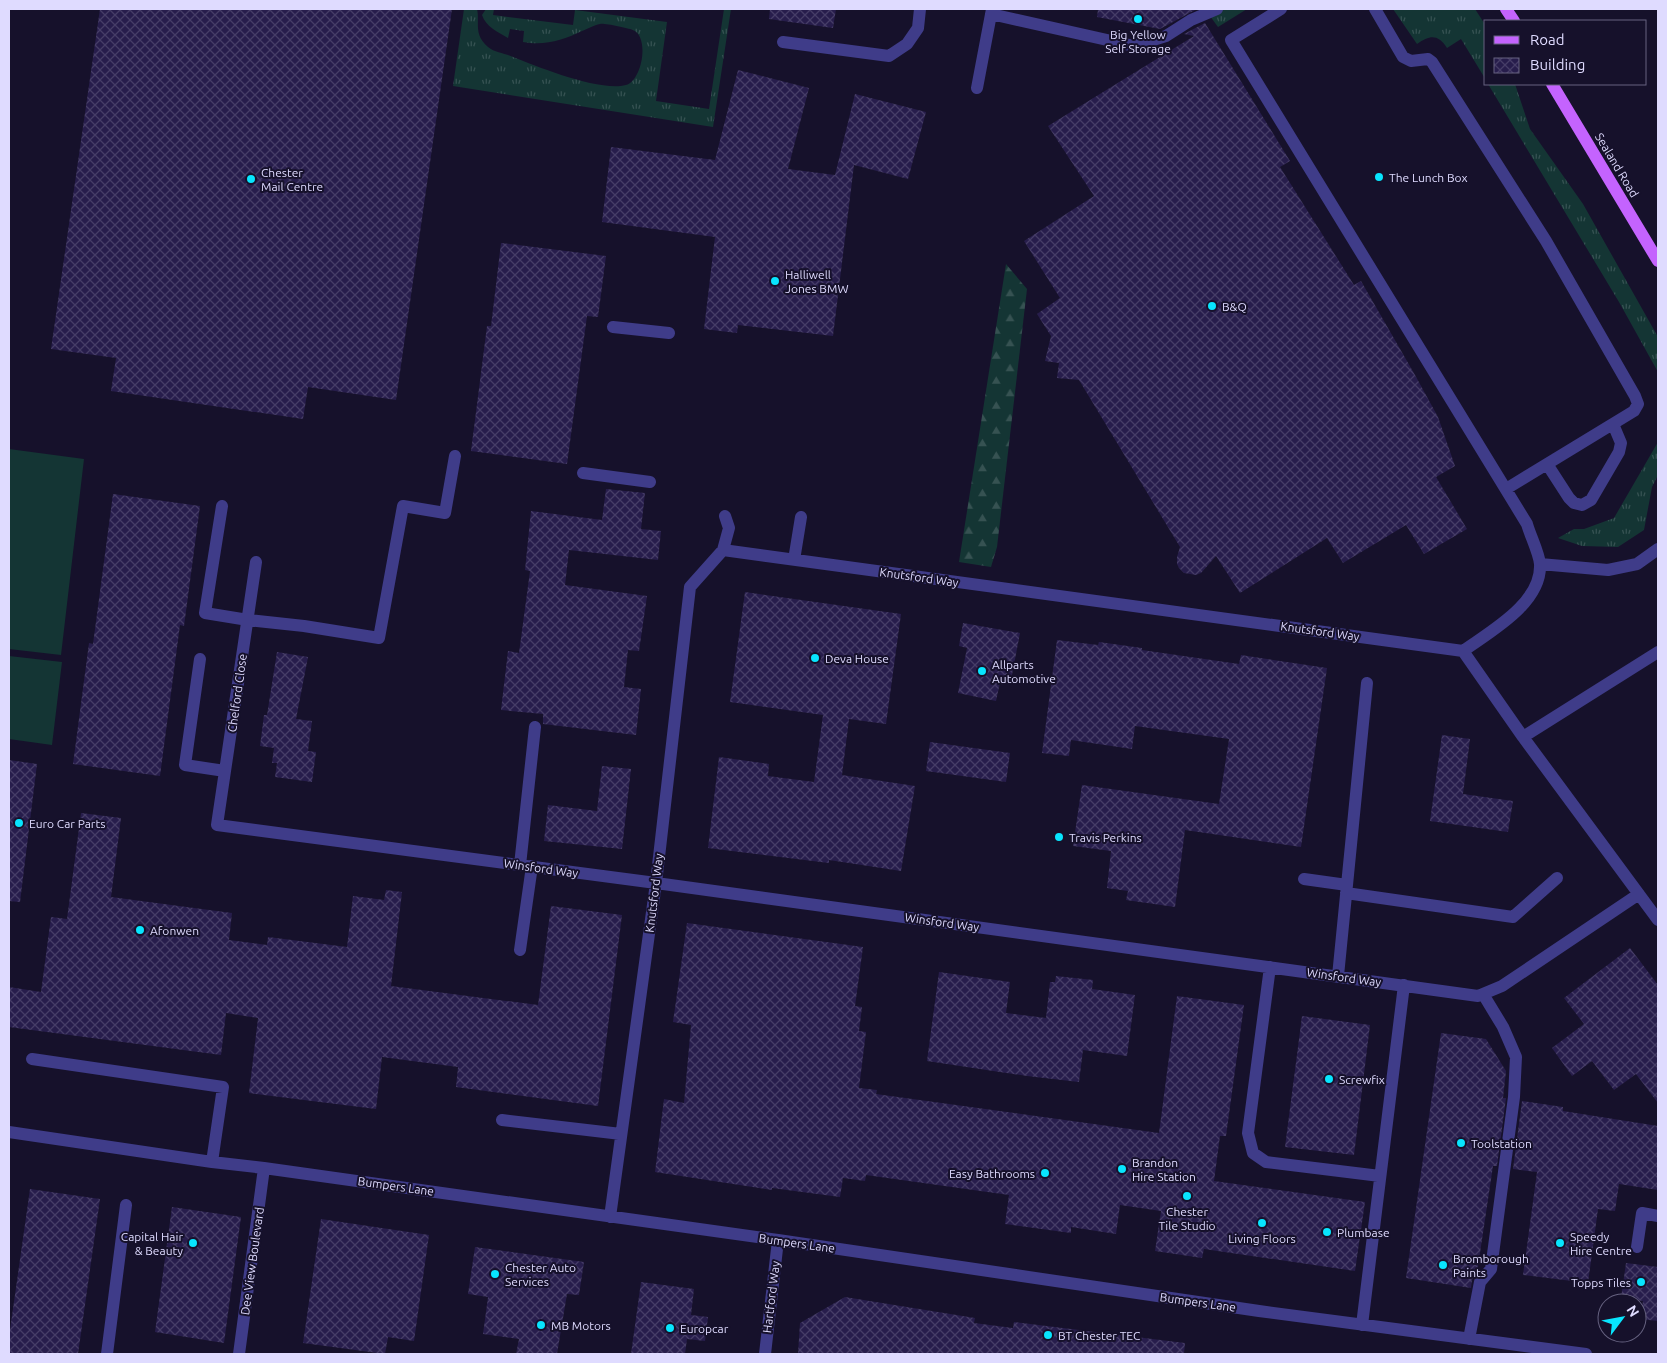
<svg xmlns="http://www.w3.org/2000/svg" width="1667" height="1363" viewBox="0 0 1667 1363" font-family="Ubuntu,sans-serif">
  <defs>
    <pattern id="grass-tufts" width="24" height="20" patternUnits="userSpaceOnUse" patternTransform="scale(1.25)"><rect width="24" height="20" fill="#143534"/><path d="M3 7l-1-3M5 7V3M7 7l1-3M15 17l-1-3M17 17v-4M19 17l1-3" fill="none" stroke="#365252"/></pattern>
    <pattern id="forest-firs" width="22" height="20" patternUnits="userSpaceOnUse" patternTransform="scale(1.25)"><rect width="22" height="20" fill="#143534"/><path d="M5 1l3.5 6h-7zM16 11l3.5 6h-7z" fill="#365252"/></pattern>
    <pattern id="building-cross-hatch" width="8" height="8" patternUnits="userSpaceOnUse" patternTransform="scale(1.25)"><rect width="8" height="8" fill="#271d4c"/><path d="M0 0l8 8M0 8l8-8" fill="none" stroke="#463d67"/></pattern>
  </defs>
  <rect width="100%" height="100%" fill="#16112b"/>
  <path fill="url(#grass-tufts)" d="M 464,9 L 477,9 C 480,23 473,34 488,47 C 495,53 505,53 513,57 C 538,67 600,92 626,85 C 642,81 650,37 633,30 C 627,28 605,23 600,24 C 594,25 587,29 582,31 C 563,40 545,46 523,42 L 524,31 L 510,29 L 508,38 C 498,32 486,27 482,15 L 486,9 L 494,9 L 493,15 L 573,25 L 575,10 L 667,22 L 656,101 L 709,109 L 724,9 L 731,9 L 713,127 L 453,86 Z
    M 1218,9 L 1247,9 L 1218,27 L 1210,16 Z
    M 1393,9 L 1475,9 L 1486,26 L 1486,80 L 1461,39 L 1447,48 C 1438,34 1430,35 1417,44 Z
    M 1488,84 L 1515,84 L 1530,129 L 1583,204 L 1658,337 L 1658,372 L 1619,302 Z
    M 1658,442 L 1658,475 L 1652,487 L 1644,530 L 1618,547 L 1582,546 L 1558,538 L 1574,529 L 1584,529 L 1614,518 Z"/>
  <path fill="url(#forest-firs)" d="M 1006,264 L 1027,289 L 997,547 L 991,567 L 959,562 Z"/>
  <path fill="#143534" d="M 9,449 L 84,459 L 61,655 L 9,649 Z
    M 9,656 L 62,662 L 52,745 L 9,739 Z"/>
  <path fill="url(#building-cross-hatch)" d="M 100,9 L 452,9 L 396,400 L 308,387 L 303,419 L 111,391 L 116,358 L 51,349 Z
    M 770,9 L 836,9 L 833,28 L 769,19 Z
    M 1098,9 L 1197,9 L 1160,29 L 1097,17 Z
    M 1205,23 L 1290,161 L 1280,167 L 1354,285 L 1361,281 L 1415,375 L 1438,417 L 1455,466 L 1436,477 L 1467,529 L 1424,554 L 1406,525 L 1343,563 L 1327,538 L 1240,593 L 1216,556 L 1201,573 L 1196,575 L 1184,573 L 1179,568 L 1177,564 L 1177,557 L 1180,547 L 1079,380 L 1057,378 L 1059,363 L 1045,361 L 1051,336 L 1037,314 L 1060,298 L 1024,241 L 1094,196 L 1048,126 L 1194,36 L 1184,34 Z
    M 738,70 L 809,88 L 788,169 L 835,175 L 855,94 L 926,112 L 908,179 L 854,165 L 833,336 L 738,325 L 737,333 L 704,329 L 715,237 L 602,222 L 611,147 L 715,160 Z
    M 501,243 L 606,256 L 598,317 L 587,316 L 567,464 L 471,451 L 487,326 L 491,326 Z
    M 606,489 L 645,493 L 641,529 L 661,531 L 658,560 L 569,550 L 565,585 L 647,596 L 639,651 L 628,650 L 624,687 L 641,689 L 636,735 L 543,724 L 543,714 L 501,710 L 508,651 L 519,653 L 530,571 L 525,570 L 531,511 L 602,520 Z
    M 113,494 L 200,506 L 184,626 L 180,625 L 160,776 L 73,764 L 89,643 L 93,644 Z
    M 745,592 L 901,614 L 886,724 L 849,719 L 842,775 L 915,786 L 901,871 L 829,860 L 829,863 L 708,848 L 719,757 L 769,764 L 768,776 L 814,782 L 823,715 L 730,702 Z
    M 963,623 L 1020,633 L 1011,680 L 1001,678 L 996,701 L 958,693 L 967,648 L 959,646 Z
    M 1057,640 L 1098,645 L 1099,642 L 1142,648 L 1142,650 L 1239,664 L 1241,655 L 1327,668 L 1301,847 L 1185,830 L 1175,907 L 1126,900 L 1128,891 L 1107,888 L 1111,851 L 1073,846 L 1082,785 L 1219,804 L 1229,739 L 1135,726 L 1132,749 L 1071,740 L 1069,756 L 1042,753 Z
    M 277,652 L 308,657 L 296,719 L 312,721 L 308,751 L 316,752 L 312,782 L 275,777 L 277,763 L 272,763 L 274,748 L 260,746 L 264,715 L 267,715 Z
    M 1442,735 L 1470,739 L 1463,794 L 1513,801 L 1508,832 L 1430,821 Z
    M 930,742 L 1010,753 L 1006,782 L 926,771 Z
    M 9,760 L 37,764 L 20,902 L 9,901 Z
    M 602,766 L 631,769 L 622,849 L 544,841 L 548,805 L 597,811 Z
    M 81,813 L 121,818 L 111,897 L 232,913 L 229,940 L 267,945 L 268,937 L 347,947 L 353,896 L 384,900 L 386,890 L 402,892 L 391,986 L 538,1005 L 551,906 L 622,915 L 598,1106 L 456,1087 L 458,1067 L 382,1057 L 376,1109 L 249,1093 L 258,1018 L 226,1013 L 221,1055 L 9,1027 L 9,987 L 41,992 L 51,917 L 67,919 Z
    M 687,923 L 863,947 L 855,1006 L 862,1007 L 859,1031 L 866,1032 L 859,1088 L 877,1090 L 876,1094 L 1159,1133 L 1177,996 L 1244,1005 L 1226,1136 L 1220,1136 L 1214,1181 L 1365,1202 L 1355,1271 L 1204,1249 L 1202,1258 L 1155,1251 L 1161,1211 L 1120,1205 L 1116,1234 L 1071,1227 L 1071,1233 L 1005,1224 L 1009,1195 L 866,1175 L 865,1181 L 843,1178 L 840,1197 L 772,1188 L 772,1190 L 655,1172 L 664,1099 L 684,1103 L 691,1025 L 673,1022 Z
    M 1630,948 L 1658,985 L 1658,1103 L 1636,1074 L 1614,1090 L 1592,1061 L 1572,1076 L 1552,1048 L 1584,1024 L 1564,998 Z
    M 939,972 L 1010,982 L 1006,1013 L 1046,1018 L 1050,982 L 1055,982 L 1056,976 L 1093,980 L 1092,989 L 1135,995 L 1127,1056 L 1083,1050 L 1079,1082 L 1027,1076 L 927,1061 Z
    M 1302,1016 L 1370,1025 L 1354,1155 L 1285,1147 Z
    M 1441,1033 L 1486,1039 L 1506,1071 L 1503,1098 L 1506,1098 L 1497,1166 L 1493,1166 L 1477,1273 L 1472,1280 L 1471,1288 L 1406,1278 Z
    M 1522,1101 L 1563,1107 L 1563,1111 L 1658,1126 L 1658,1190 L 1619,1184 L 1615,1211 L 1598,1209 L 1588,1283 L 1523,1275 L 1537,1172 L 1513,1169 Z
    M 30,1189 L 100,1199 L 78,1354 L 9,1354 L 9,1337 Z
    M 172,1207 L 241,1217 L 224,1343 L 155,1332 Z
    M 321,1219 L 429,1235 L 414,1341 L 388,1337 L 385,1354 L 303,1343 Z
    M 475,1247 L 584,1262 L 579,1295 L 567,1294 L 557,1354 L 516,1354 L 519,1339 L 483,1334 L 488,1297 L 468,1294 Z
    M 1626,1263 L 1658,1267 L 1658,1321 L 1640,1319 L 1643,1301 L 1621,1298 Z
    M 641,1282 L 694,1289 L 691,1315 L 708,1317 L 705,1341 L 687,1339 L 685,1354 L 631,1354 Z
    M 845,1297 L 975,1318 L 974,1323 L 1013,1328 L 1014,1322 L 1185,1343 L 1184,1354 L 798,1354 L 800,1323 Z"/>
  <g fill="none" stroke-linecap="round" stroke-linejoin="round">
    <path stroke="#3f3c89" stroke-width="12" d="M 1281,9 L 1231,40 L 1527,524 C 1530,535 1539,553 1540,564 C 1542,603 1491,631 1463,651
      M 1375,9 L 1403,57 L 1411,61 L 1428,59 L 1432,62 L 1546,241 L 1635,396 L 1638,404 L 1634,411 L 1506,489
      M 991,14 L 1134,46 L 1166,36 L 1191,20 L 1217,9
      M 783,42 L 889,56 L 907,44 L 918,28 L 920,9
      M 977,88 L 992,9
      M 613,327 L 669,333
      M 1547,464 L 1569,498 L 1574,503 L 1582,505 L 1591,500 L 1619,452 L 1621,443 L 1613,424
      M 583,473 L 650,482
      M 222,506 L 205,613 L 248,620 L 304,626 L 379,638 L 403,506 L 445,513 L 455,456
      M 723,550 L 729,528 L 725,516
      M 794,560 L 801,517
      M 256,562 L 217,825 L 656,883 L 1478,996 L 1502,986 L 1639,894
      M 1540,564 L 1608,570 L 1637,564 L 1658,549
      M 200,659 L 185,765 L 225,771
      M 1523,737 L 1658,652
      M 520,865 L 535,727
      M 1304,879 L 1347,885
      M 1346,893 L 1513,917 L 1557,878
      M 520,950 L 532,866
      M 1270,967 L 1248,1133 L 1253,1153 L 1266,1162 L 1380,1176
      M 1338,976 L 1367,683
      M 32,1059 L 223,1087 L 212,1162
      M 502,1120 L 621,1134
      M 9,1132 L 212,1162 L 264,1168 L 778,1240 L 1259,1311 L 1586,1354
      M 610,1217 L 656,883 L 690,587 L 723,550 L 1463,651 L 1523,737 L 1658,920
      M 1637,1247 L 1642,1213 L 1658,1216
      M 1362,1325 L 1404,985
      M 1469,1339 L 1480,1282 L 1491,1269 L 1514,1097 L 1516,1057 L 1503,1027 L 1483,994
      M 107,1354 L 126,1205
      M 239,1354 L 264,1168
      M 765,1354 L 778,1240"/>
    <path stroke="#c463fe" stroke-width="12" d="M 1506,9 L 1514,21
      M 1552,84 L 1658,261"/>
  </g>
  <g fill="#08e5fe" stroke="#16112b" stroke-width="2">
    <circle cx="1138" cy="19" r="5"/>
    <circle cx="1379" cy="177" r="5"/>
    <circle cx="251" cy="179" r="5"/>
    <circle cx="775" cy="281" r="5"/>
    <circle cx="1212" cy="306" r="5"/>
    <circle cx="815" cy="658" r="5"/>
    <circle cx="982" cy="671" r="5"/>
    <circle cx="19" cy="823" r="5"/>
    <circle cx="1059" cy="837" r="5"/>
    <circle cx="140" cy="930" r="5"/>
    <circle cx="1329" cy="1079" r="5"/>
    <circle cx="1461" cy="1143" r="5"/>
    <circle cx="1122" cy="1169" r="5"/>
    <circle cx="1045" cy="1173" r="5"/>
    <circle cx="1187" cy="1196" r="5"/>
    <circle cx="1262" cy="1223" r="5"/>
    <circle cx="1327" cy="1232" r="5"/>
    <circle cx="193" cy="1243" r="5"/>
    <circle cx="1560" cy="1243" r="5"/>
    <circle cx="1443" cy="1265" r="5"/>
    <circle cx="495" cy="1274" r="5"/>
    <circle cx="1641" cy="1282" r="5"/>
    <circle cx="541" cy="1325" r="5"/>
    <circle cx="670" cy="1328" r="5"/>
    <circle cx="1048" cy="1335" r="5"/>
  </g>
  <g text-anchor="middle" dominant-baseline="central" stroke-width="4" stroke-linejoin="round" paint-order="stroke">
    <g font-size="12" fill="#dfdbff" stroke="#16112b" text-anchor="start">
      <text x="1138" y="34" text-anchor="middle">Big Yellow<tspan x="1138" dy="14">Self Storage</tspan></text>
      <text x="261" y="172">Chester<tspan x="261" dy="14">Mail Centre</tspan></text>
      <text x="1389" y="177">The Lunch Box</text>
      <text x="785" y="274">Halliwell<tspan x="785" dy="14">Jones BMW</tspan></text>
      <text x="1222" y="306">B&amp;Q</text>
      <text x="825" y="658">Deva House</text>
      <text x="992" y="664">Allparts<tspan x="992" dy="14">Automotive</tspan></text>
      <text x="29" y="823">Euro Car Parts</text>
      <text x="1069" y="837">Travis Perkins</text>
      <text x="150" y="930">Afonwen</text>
      <text x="1339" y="1079">Screwfix</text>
      <text x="1471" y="1143">Toolstation</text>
      <text x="1132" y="1162">Brandon<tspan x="1132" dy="14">Hire Station</tspan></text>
      <text x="1035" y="1173" text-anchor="end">Easy Bathrooms</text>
      <text x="1187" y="1211" text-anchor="middle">Chester<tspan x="1187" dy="14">Tile Studio</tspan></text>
      <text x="1337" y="1232">Plumbase</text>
      <text x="183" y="1236" text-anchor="end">Capital Hair<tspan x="183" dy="14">&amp; Beauty</tspan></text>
      <text x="1570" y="1236">Speedy<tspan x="1570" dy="14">Hire Centre</tspan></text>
      <text x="1262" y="1238" text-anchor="middle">Living Floors</text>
      <text x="1453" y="1258">Bromborough<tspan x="1453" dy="14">Paints</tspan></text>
      <text x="505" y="1267">Chester Auto<tspan x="505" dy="14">Services</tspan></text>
      <text x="1631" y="1282" text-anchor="end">Topps Tiles</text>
      <text x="551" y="1325">MB Motors</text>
      <text x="680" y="1328">Europcar</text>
      <text x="1058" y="1335">BT Chester TEC</text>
    </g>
    <g font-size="12" fill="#dfdbff" stroke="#16112b">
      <text transform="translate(1617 165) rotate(59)">Sealand Road</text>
      <text transform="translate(919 577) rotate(8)">Knutsford Way</text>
      <text transform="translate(1320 631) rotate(8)">Knutsford Way</text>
      <text transform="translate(237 693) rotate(-82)">Chelford Close</text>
      <text transform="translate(541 868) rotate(8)">Winsford Way</text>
      <text transform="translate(654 893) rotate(-83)">Knutsford Way</text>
      <text transform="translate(942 922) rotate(8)">Winsford Way</text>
      <text transform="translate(1344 977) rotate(8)">Winsford Way</text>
      <text transform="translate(396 1186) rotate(8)">Bumpers Lane</text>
      <text transform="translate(797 1243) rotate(8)">Bumpers Lane</text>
      <text transform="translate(252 1261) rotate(-82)">Dee View Boulevard</text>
      <text transform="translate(771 1297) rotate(-83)">Hartford Way</text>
      <text transform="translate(1198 1302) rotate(8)">Bumpers Lane</text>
    </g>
  </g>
  <rect width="1667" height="1363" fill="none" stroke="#dfdbff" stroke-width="20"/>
  <rect x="1484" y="20" width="162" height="65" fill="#16112b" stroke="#666280"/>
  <rect x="1494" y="36" width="25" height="8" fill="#c463fe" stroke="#666280"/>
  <text x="1530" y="45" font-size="15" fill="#dfdbff">Road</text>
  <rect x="1494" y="58" width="25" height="15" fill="url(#building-cross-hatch)" stroke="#666280"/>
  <text x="1530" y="70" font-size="15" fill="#dfdbff">Building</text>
  <g transform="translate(1622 1318) rotate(58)"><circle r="24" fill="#16112b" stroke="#666280"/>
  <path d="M0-4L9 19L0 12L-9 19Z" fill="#08e5fe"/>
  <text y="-8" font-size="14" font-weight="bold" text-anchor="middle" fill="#dfdbff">N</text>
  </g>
</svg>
